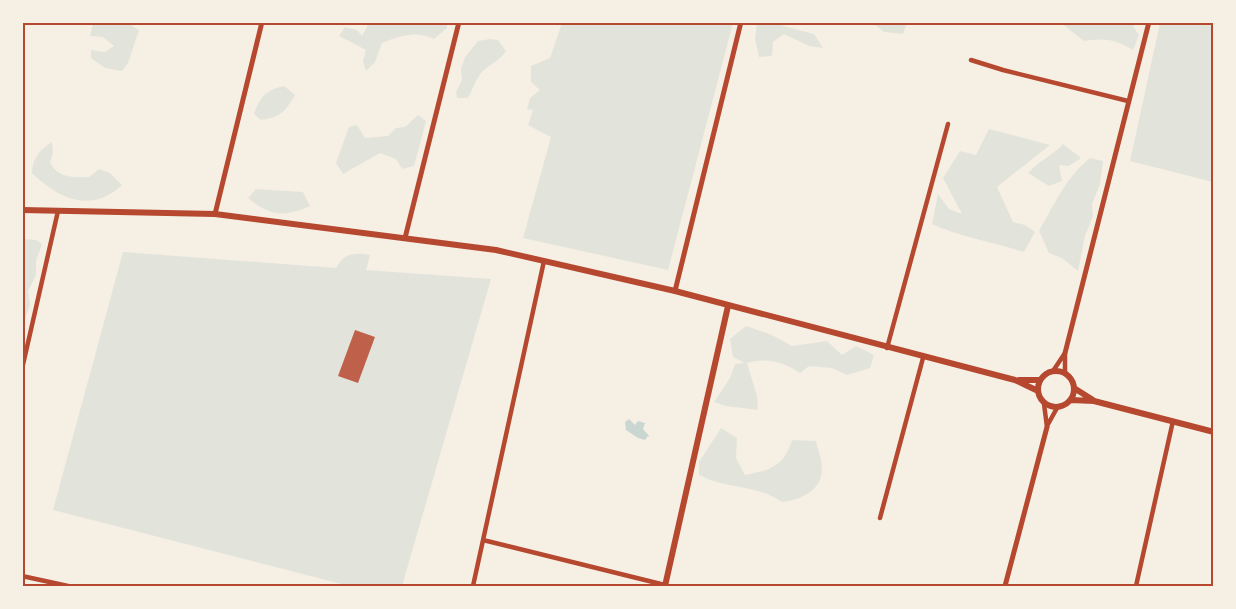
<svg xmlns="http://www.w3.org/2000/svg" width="1236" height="609" viewBox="0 0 1236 609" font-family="Raleway,sans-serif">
  <rect width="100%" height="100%" fill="#f6efe4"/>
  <path fill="#e2e4dc" d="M 93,23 L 129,24 L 139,30 L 128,63 L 122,71 L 105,68 L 91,58 L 91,50 L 105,52 L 114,46 L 103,37 L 90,36 Z
    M 369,23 L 447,22 L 447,28 L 434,39 C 417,30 399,36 382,43 L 375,62 L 366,71 L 363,61 L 366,50 L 339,36 L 345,27 L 357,30 L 362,36 Z
    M 562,23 L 733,23 L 668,270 L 523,238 L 551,137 L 528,125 L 533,110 L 527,109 L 530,98 L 540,90 L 531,82 L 531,66 L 550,58 Z
    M 757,23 L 783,23 L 783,26 L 814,34 L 823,48 L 809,46 L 784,34 L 773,42 L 772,56 L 759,57 L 755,39 Z
    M 873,23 L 907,23 L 903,34 L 884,32 Z
    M 1061,23 L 1139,23 L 1133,26 L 1139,35 L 1133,50 C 1115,39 1104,38 1084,41 Z
    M 1160,23 L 1213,23 L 1213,182 L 1130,161 Z
    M 490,39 L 498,40 L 506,51 C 499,61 492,63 483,71 C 476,78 473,89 468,98 L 457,98 L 456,92 L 462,80 L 461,69 L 465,57 L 478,41 Z
    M 284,86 L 295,95 C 286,111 279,118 261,120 L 254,114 C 260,97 266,90 284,86 Z
    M 418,115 L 426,121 L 414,166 L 402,169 L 396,159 L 380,153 L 343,174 L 336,163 L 349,127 L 357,125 L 365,138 L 388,136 L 396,128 L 405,127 Z
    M 989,129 L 1050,145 L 997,187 L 1013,222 L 1025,225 L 1035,232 L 1024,252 C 993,242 960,237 932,224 L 938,194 L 949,209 L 962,214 L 943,178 L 960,151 L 976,155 Z
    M 52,142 L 53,153 L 50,162 C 57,178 74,178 89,177 L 99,169 L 110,173 L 122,185 C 91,214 59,199 32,173 C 32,158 40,150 52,142 Z
    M 1063,144 L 1081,158 L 1069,166 L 1059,165 L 1062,181 L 1049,186 L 1028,173 C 1041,159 1051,157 1063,144 Z
    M 1090,158 L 1103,161 L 1100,184 L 1092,204 L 1093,216 L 1085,236 L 1078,271 L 1062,258 L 1049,253 L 1039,231 C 1054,205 1066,177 1090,158 Z
    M 256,189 L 303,192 L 310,206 C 285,217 270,217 248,198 Z
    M 23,239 L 36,240 L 42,244 L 36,261 L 36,275 L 28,291 L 30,305 L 23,325 Z
    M 123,252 L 336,268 C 345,253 353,252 370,255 L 366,270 L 491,279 L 402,586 L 349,586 L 53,510 Z
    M 746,326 L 772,335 L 792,346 L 827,341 L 842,355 L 856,346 L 874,355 L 870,368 L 847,375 L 832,368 L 809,366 L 800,373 C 784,362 766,357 747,363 L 757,396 L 758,410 L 726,406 L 714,402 L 730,378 L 735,364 L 745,363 L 733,357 L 730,339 Z
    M 721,428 L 737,438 L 736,458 L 745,475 C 770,470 784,467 792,440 L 816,441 C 818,450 822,460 822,469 C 822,491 800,500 782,502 C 756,484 728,490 699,475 L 699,462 Z"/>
  <path fill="#c9d6d2" d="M 629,419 L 635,425 L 638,421 L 645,423 L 643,429 L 650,437 L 648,436 L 645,440 L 638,438 L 626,430 L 625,422 Z"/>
  <path fill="#bf614a" d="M 355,330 L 375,337 L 358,383 L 338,376 Z"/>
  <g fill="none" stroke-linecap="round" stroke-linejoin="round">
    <path stroke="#b5482f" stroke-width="4.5" d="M 971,60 L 1003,70 L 1128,101
      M 887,348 L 948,124
      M 22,369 L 58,211
      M 1053,371 L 1065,353
      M 1065,373 L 1065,353
      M 1044,404 L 1047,427
      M 1047,426 L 1057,408
      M 880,518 L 923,358
      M 483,540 L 665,585
      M 22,576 L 68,586
      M 473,586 L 544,261
      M 1136,586 L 1173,421"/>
    <path stroke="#b5482f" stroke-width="5" d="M 215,214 L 262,22
      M 405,238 L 459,22
      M 675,291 L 741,22
      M 1065,353 L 1149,22
      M 1005,586 L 1047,427"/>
    <path stroke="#b5482f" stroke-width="6" d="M 22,210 L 215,214 L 496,250 L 675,291 L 1015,380 L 1038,391
      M1038 389a18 18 0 1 1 36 0a18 18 0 1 1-36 0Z
      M 1019,380 L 1040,380
      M 1074,388 L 1093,400
      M 1071,400 L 1094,401 L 1214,432
      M 665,586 L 728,306"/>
  </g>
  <rect width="1236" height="609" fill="none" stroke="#f6efe4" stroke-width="48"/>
  <rect x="24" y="24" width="1188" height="561" fill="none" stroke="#b5482f" stroke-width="2"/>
</svg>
